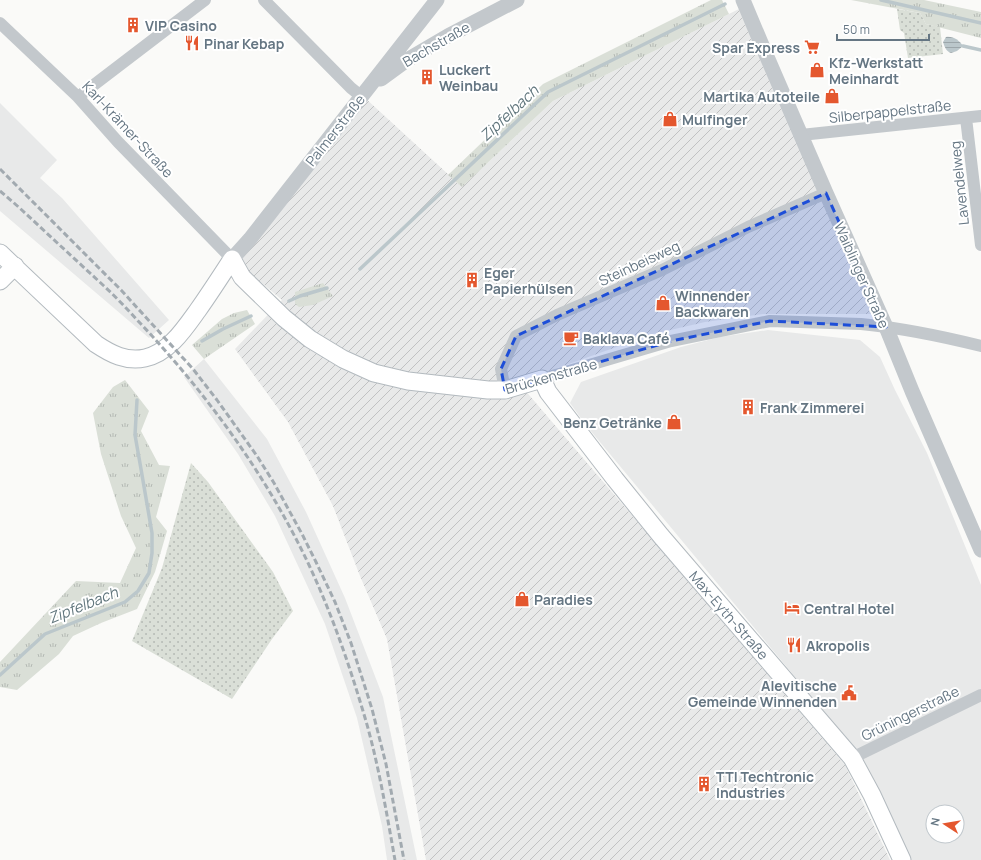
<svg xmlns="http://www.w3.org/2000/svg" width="981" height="860" viewBox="0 0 981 860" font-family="Manrope,sans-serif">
  <defs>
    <pattern id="industrial-furrows" width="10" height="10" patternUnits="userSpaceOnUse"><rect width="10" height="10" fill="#e8e9e9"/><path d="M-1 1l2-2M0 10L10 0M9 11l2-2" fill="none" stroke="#c0c1c2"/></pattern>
    <pattern id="grass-tufts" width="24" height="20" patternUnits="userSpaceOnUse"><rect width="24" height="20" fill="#dadfd7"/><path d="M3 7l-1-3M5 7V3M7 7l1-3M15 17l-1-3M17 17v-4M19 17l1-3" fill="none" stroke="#b4b9b4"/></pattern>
    <pattern id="park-dots" width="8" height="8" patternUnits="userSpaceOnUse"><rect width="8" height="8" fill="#dadfd7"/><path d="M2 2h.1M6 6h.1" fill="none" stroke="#b4b9b4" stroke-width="1.8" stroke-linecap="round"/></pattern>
    <pattern id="water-rules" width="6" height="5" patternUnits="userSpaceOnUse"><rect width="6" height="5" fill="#bbc7cb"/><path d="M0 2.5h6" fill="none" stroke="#9ca6aa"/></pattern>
  </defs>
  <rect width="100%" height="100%" fill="#fafaf8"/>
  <path fill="#e8e9e9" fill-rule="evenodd" d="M 0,103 L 57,160 L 40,178 L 62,198 L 169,320 L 149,338 L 0,211 Z
    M 768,330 L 860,340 L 880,357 L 895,390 L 927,453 L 981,585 L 981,860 L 910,860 L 859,754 L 585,424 L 570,403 L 581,382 L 681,347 L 720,337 ZM 933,812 L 957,812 L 957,836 L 933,836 Z
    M 204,359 L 267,439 L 306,512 L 345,598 L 383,697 L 417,860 L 387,860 L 382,826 L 357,718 L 325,624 L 275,516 L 238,454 L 184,377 Z"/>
  <path fill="url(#industrial-furrows)" d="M 739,9 L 872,314 L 763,314 L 705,322 L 653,334 L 518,382 L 845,765 L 890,860 L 426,860 L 387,639 L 360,576 L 333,506 L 288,422 L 235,349 L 282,300 L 235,260 L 364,97 L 462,187 L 553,101 Z"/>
  <path fill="url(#grass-tufts)" d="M 711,0 L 722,0 L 729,14 L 553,101 L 462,187 L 448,175 L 543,84 Z
    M 851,0 L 924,0 L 981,12 L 981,38 L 926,24 L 920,13 Z
    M 323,283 L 333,296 L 313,305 L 299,307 L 295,304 L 295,292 Z
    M 247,310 L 255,324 L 204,359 L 192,345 L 222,319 L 234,313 Z
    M 125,380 L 149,411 L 141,431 L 159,465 L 170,466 L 156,517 L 167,531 L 155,572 L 137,609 L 101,623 L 73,636 L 59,654 L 17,690 L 0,687 L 0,662 L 76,581 L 120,583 L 136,548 L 121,516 L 101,454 L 93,413 L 113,387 Z"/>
  <path fill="url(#park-dots)" d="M 897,9 L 920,13 L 926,24 L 940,27 L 943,54 L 908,58 L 904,33 L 900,30 Z
    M 191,463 L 208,482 L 273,572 L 293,611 L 272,639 L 232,699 L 132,641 L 162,568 Z"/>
  <path fill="url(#water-rules)" d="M 946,37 C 953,36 959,40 963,46 L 957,51 L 951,53 C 946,51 945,48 943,42 Z"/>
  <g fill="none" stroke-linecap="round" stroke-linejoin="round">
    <path stroke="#bbc7cb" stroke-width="3.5" d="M 881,0 L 981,23
      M 963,46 L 981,50
      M 360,269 L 548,92 L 725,4
      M 289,301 L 300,296 L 327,288
      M 202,341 L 223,329 L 251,316
      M 0,675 L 45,634 L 125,602 L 138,591 L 149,573 L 152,553 L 152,533 L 141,469 L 135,435 L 137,400"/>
    <g stroke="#b3babf" stroke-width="19">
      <path id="secondary" d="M 0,253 L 96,344 C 111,354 126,362 145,358 C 169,353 185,328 198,310 C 210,293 221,276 232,259 L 242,277 L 246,281 L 284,318 L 310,339 L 343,359 L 374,373 L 408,381 L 488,390 L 505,390 L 542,379 L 548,392 L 615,479 L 661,536 L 852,758 L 872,795 L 902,860
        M 0,281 L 15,266"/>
    </g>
    <path stroke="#c3c8cc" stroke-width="12" d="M 264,0 L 351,88 L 361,96
      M 0,23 L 78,97 L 118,142 L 232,259
      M 78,97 L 205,0
      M 966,118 L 981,245
      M 801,135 L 981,116
      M 542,379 L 671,341 L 770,321 L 861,324 C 901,328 941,336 981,346
      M 505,390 L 501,369 L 516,336 L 557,315 L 662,270 L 748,227 L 826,193
      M 852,758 L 981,695"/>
    <path stroke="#c3c8cc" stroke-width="15" d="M 743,0 L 764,50 L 826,193 L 886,327 L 912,391 L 981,550
      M 381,79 L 407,60 L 448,36 L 517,0
      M 232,259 L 250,239 L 437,0"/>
    <use href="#secondary" stroke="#fff" stroke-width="17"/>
    <path stroke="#a2aab0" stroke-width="3" stroke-dasharray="6 3" stroke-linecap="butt" d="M 0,169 L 121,290 L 193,369 L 217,400 L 257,456 L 274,483 L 302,534 L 316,562 L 335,602 L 351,643 L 372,709 L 386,764 L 404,860
      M 0,191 C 23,210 44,231 65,250 C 78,262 91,274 104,286 C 116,297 128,310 140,323 C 207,394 267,476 309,565 C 331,612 348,661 363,711 C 378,760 386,810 395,860"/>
  </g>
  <path fill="#1d4ed8" fill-opacity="0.2" stroke="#1d4ed8" stroke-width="3" stroke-dasharray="8 5" stroke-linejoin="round" d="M 826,193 L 886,327 L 770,321 L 671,341 L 505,390 L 501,369 L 516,336 Z"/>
  <defs>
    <g id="building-bare" transform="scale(1.2)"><path d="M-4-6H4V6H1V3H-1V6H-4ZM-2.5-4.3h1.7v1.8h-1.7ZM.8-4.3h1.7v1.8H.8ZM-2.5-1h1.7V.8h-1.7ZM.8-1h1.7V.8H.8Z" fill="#e4572e" stroke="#fff" stroke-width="2.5" paint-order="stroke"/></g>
    <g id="restaurant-bare" transform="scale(1.2)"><path d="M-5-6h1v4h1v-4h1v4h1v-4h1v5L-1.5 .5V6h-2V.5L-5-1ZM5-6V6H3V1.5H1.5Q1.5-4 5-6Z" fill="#e4572e" stroke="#fff" stroke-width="2.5" paint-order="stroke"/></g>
    <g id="supermarket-bare" transform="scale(1.2)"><path d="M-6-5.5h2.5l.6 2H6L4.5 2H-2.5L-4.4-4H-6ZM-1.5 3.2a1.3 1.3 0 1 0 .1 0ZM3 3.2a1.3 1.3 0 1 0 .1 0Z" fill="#e4572e" stroke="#fff" stroke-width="2.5" paint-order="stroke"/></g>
    <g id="shop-bare" transform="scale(1.2)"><path d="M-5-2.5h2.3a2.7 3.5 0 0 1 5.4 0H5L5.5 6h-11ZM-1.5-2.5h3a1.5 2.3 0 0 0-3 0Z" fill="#e4572e" stroke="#fff" stroke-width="2.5" paint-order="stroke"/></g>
    <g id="cafe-bare" transform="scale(1.2)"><path d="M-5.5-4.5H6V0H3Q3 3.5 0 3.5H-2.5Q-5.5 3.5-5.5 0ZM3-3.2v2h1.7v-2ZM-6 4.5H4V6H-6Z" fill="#e4572e" stroke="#fff" stroke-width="2.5" paint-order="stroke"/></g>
    <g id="hotel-bare" transform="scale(1.2)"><path d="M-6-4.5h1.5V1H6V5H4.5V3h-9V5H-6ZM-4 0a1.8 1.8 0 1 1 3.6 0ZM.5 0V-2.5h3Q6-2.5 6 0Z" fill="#e4572e" stroke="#fff" stroke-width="2.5" paint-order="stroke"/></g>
    <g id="civic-bare" transform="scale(1.2)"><path d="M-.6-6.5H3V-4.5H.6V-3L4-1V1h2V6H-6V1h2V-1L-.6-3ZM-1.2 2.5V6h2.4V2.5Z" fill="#e4572e" stroke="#fff" stroke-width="2.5" paint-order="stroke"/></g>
  </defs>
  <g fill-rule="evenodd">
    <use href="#building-bare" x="133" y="25"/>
    <use href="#restaurant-bare" x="192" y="43"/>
    <use href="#supermarket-bare" x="812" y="47"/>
    <use href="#shop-bare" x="817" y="70"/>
    <use href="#building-bare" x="427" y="77"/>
    <use href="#shop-bare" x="832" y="96"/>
    <use href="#shop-bare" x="670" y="119"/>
    <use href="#building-bare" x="472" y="280"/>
    <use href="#shop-bare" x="663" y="303"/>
    <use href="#cafe-bare" x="571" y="338"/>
    <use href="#building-bare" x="748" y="407"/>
    <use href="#shop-bare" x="674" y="422"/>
    <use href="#shop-bare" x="522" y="599"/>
    <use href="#hotel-bare" x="792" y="608"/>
    <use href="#restaurant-bare" x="794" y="645"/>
    <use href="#civic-bare" x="849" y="693"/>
    <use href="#building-bare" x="704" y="784"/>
  </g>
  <g text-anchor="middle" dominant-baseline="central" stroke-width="4" stroke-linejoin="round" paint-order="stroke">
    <g font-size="14" font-weight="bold" fill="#657683" stroke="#fff" text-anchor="start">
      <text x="145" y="25">VIP Casino</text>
      <text x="204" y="43">Pinar Kebap</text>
      <text x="800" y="47" text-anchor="end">Spar Express</text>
      <text x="829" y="62">Kfz-Werkstatt<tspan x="829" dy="16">Meinhardt</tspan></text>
      <text x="439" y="69">Luckert<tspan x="439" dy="16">Weinbau</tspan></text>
      <text x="820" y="96" text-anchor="end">Martika Autoteile</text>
      <text x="682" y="119">Mulfinger</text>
      <text x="484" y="272">Eger<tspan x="484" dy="16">Papierhülsen</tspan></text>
      <text x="675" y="295">Winnender<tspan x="675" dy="16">Backwaren</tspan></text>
      <text x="583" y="338">Baklava Café</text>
      <text x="760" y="407">Frank Zimmerei</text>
      <text x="662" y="422" text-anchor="end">Benz Getränke</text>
      <text x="534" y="599">Paradies</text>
      <text x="804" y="608">Central Hotel</text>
      <text x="806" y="645">Akropolis</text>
      <text x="837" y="685" text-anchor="end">Alevitische<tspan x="837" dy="16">Gemeinde Winnenden</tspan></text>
      <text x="716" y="776">TTI Techtronic<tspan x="716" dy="16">Industries</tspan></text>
    </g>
    <g font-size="14" fill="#657683" stroke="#fff">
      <text transform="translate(436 44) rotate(-30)">Bachstraße</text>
      <text transform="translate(890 111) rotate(-6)">Silberpappelstraße</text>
      <text transform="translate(128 129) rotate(47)">Karl-Krämer-Straße</text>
      <text transform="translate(335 130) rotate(-52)">Palmerstraße</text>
      <text transform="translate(959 183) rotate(-96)">Lavendelweg</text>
      <text transform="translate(639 263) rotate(-25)">Steinbeisweg</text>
      <text transform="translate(862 275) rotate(66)">Waiblinger Straße</text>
      <text transform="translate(551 376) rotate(-16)">Brückenstraße</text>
      <text transform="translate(729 615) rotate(49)">Max-Eyth-Straße</text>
      <text transform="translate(910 713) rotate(-26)">Grüningerstraße</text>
    </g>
    <g font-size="15" font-style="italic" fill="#60757c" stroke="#fff">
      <text transform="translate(509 113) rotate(-43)">Zipfelbach</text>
      <text transform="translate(83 605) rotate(-22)">Zipfelbach</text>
    </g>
  </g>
  <g transform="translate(945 824) rotate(282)"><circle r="19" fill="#ffffff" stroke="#c1c8cd"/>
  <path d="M0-3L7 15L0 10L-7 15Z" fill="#e4572e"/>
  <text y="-6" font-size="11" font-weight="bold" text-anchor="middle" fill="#657683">N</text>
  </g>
  <path d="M837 34v6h92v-6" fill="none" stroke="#657683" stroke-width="2"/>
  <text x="843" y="34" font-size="12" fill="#657683" stroke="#ffffff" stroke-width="3" paint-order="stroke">50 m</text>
</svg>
